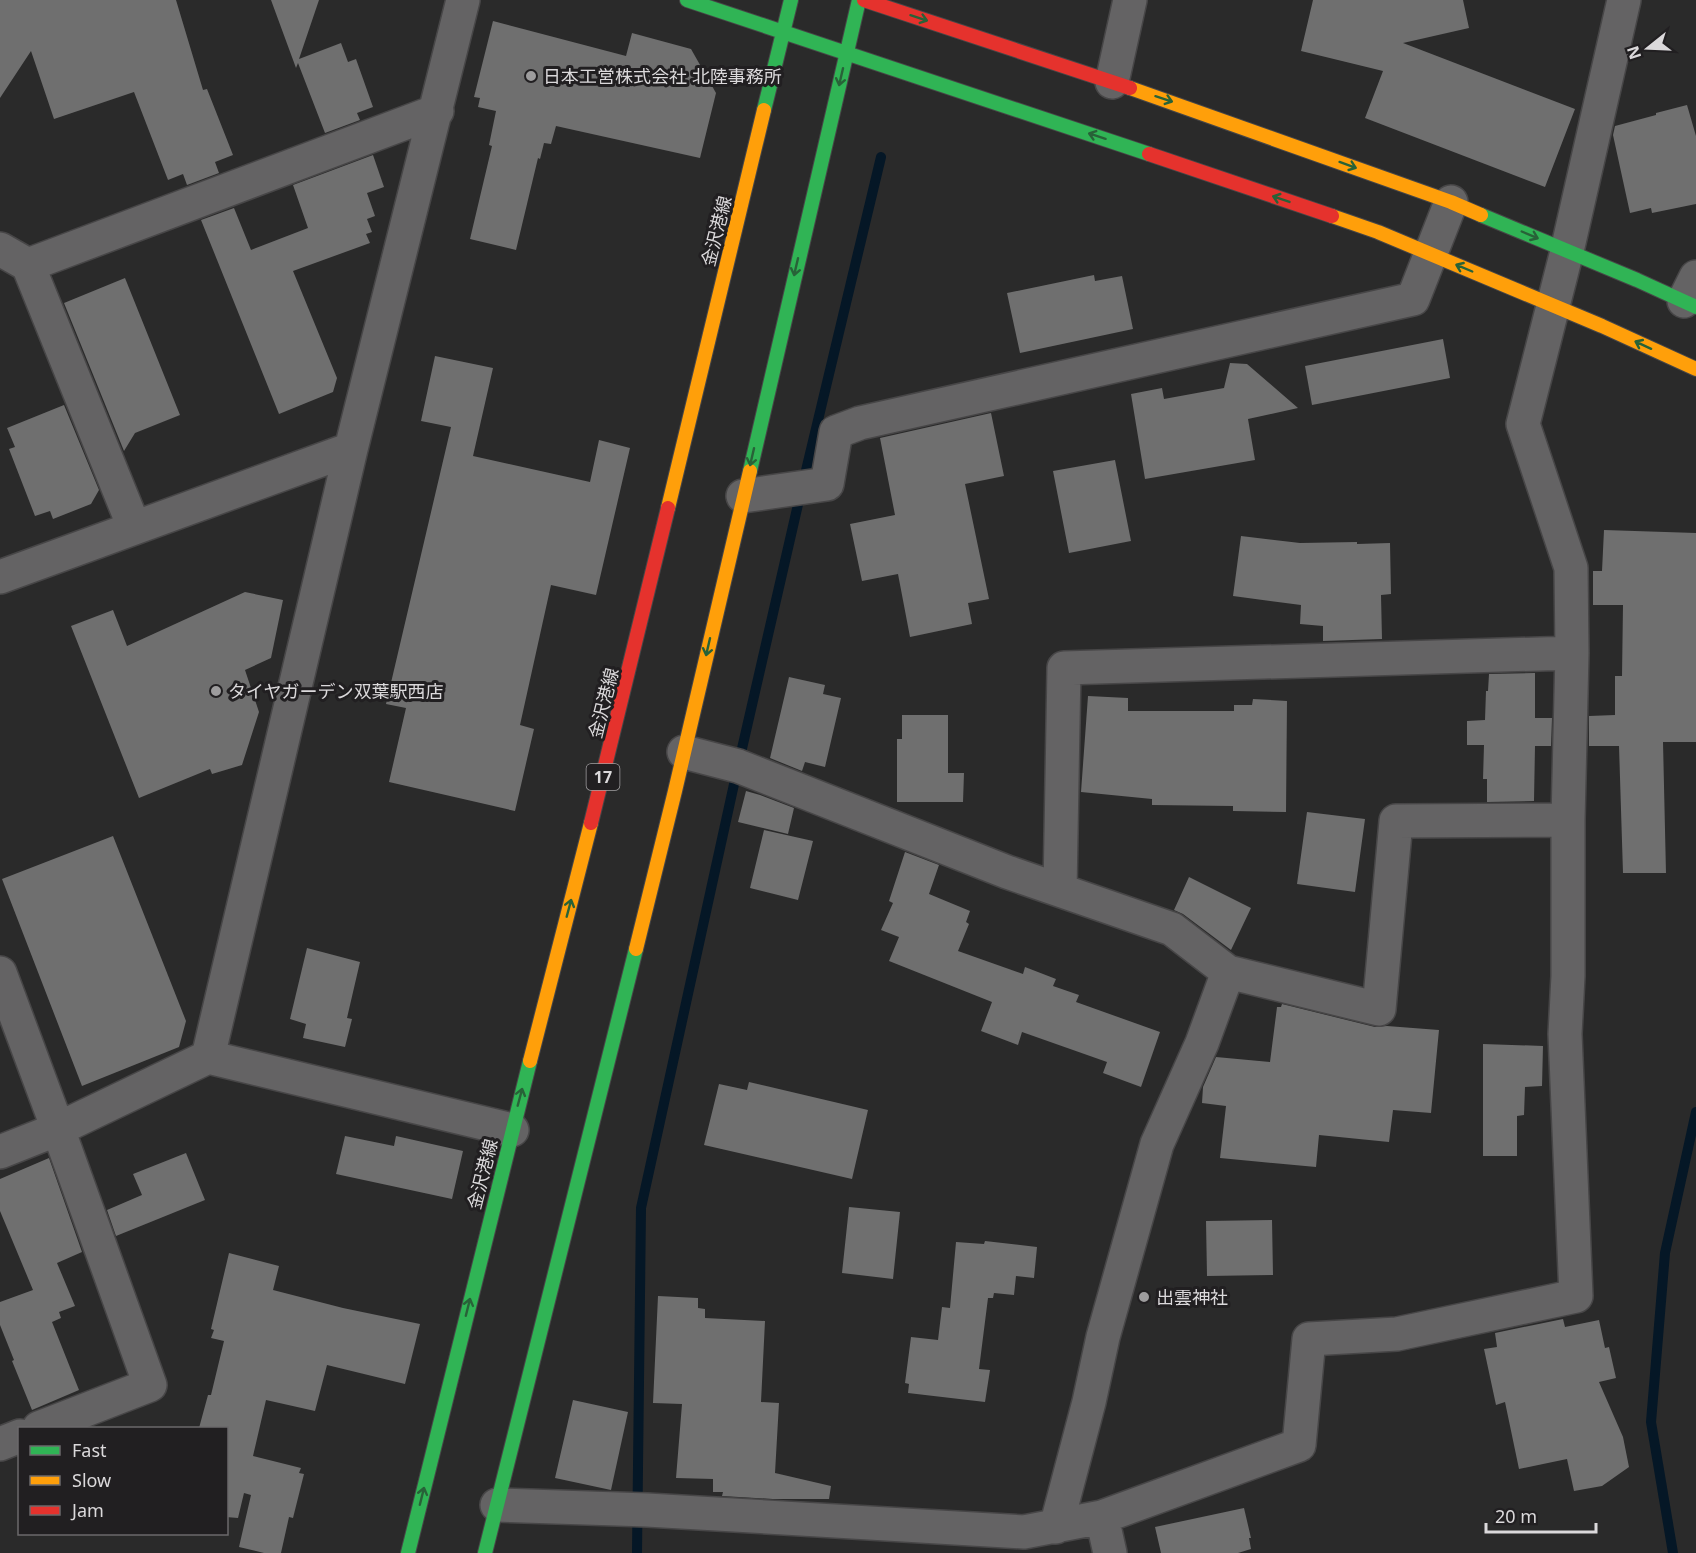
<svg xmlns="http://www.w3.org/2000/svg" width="1696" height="1553" viewBox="0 0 1696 1553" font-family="'Noto Sans','Noto Sans JP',sans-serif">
  <rect width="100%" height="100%" fill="#2a2a2a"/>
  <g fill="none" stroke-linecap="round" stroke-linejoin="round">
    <path stroke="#051726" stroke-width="10" d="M 637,1553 L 641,1208 L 738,766 L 802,487 L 881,157
      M 1673,1553 L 1651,1422 L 1665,1253 L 1696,1112"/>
  </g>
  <path fill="#6f6f6f" d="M 0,0 L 176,0 L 203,90 L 207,89 L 233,155 L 215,162 L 219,173 L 187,185 L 183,174 L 168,180 L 134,92 L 54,119 L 31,51 L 0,98 Z
    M 271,0 L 319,0 L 299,59 L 341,43 L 348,62 L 356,59 L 373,107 L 357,113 L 360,120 L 325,133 L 298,63 L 296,68 Z
    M 1313,0 L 1463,0 L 1469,28 L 1403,43 L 1575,109 L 1545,187 L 1365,118 L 1383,71 L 1301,51 Z
    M 493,21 L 626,56 L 632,33 L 691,49 L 716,93 L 700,158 L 556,126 L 551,144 L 544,143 L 540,159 L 538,158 L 516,250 L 470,239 L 492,146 L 489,145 L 496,111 L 478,107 L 480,98 L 474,97 Z
    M 1687,105 L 1696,136 L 1696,204 L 1652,213 L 1651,208 L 1630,213 L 1613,135 L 1615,126 L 1656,115 L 1656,113 Z
    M 373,155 L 384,187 L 367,193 L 375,216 L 367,219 L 372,232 L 366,234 L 370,243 L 293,271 L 337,378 L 333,392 L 279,414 L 201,220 L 234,208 L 251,250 L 308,228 L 293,185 Z
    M 1094,275 L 1095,281 L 1122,276 L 1133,329 L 1020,353 L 1007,293 Z
    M 125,278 L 180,415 L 135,433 L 124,451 L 64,303 Z
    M 1443,339 L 1450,378 L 1312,405 L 1305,366 Z
    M 435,356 L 493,368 L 473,456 L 590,482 L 599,440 L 630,448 L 596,595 L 551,585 L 520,725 L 534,729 L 515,811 L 389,782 L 406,708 L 386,704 L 451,427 L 421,421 Z
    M 1230,363 L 1247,364 L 1298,408 L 1248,419 L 1255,460 L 1145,479 L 1131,394 L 1162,388 L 1164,399 L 1224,388 Z
    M 64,405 L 99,490 L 91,504 L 53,519 L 50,511 L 35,516 L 9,449 L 15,447 L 7,428 Z
    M 991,413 L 1004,476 L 965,484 L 989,599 L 968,603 L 972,624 L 910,637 L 898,574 L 862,581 L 850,524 L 895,515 L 880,438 Z
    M 1115,460 L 1131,541 L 1069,553 L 1053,471 Z
    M 1604,530 L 1696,533 L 1696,742 L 1663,742 L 1666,873 L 1623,873 L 1619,746 L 1589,746 L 1589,716 L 1615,715 L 1615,676 L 1622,676 L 1623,605 L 1593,605 L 1593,571 L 1602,571 Z
    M 1241,536 L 1300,543 L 1357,542 L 1357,544 L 1390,543 L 1391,594 L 1381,595 L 1382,639 L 1323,641 L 1323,626 L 1300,624 L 1301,605 L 1233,596 Z
    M 245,592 L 283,600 L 271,658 L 245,670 L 259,712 L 242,765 L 212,774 L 210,769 L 139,798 L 71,626 L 113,610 L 127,646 Z
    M 1535,673 L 1535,718 L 1552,718 L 1551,746 L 1535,746 L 1534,801 L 1487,802 L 1487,779 L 1483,779 L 1484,745 L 1467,745 L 1467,721 L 1485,720 L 1486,691 L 1488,691 L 1489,674 Z
    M 789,677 L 825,685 L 823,694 L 841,698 L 825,767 L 805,762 L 802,771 L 770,758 Z
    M 1088,696 L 1128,698 L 1128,711 L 1234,711 L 1234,705 L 1252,705 L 1253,699 L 1287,701 L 1286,812 L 1233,811 L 1233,806 L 1152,805 L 1152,799 L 1081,792 Z
    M 902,715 L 948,715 L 948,773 L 964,773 L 963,802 L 897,802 L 897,739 L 902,739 Z
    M 746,791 L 760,795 L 794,808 L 788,834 L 738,822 Z
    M 1307,812 L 1365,819 L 1355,892 L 1297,884 Z
    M 764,830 L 813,841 L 798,900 L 750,888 Z
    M 113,836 L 186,1021 L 179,1047 L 82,1086 L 2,879 Z
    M 905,852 L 939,865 L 929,894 L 970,911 L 966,922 L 969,924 L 958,951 L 1023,974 L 1025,967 L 1056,979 L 1053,986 L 1079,995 L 1076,1002 L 1160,1032 L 1141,1087 L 1103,1073 L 1107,1062 L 1022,1032 L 1018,1045 L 981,1031 L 992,1002 L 889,961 L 899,937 L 881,930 L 893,903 L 889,901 Z
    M 1189,877 L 1251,908 L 1231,950 L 1183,914 L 1174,910 Z
    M 307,948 L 360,962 L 347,1018 L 352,1019 L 345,1047 L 303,1038 L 306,1024 L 290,1019 Z
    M 1282,1004 L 1375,1027 L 1387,1026 L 1439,1030 L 1431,1113 L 1393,1110 L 1389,1142 L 1319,1135 L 1316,1167 L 1220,1158 L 1226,1106 L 1202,1103 L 1203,1087 L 1216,1057 L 1270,1062 L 1277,1007 L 1281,1007 Z
    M 1483,1044 L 1543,1046 L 1542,1086 L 1525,1087 L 1524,1115 L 1517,1116 L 1517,1156 L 1483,1156 Z
    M 749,1082 L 868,1110 L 852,1179 L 704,1145 L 719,1084 L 747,1090 Z
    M 345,1136 L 394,1146 L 396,1136 L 463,1151 L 452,1199 L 336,1174 Z
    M 186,1153 L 205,1200 L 116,1236 L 107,1210 L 142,1195 L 133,1174 Z
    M 49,1158 L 82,1252 L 57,1263 L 75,1306 L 59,1312 L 61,1318 L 52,1322 L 79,1390 L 32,1410 L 12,1361 L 14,1360 L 0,1325 L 0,1302 L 33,1290 L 0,1211 L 0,1179 Z
    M 849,1207 L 900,1212 L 893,1279 L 842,1273 Z
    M 1272,1220 L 1273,1275 L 1207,1276 L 1206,1221 Z
    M 985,1241 L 1037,1247 L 1034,1278 L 1016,1276 L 1014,1295 L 994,1293 L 993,1298 L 988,1298 L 979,1369 L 990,1370 L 985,1402 L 908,1393 L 909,1384 L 905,1383 L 911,1337 L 938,1340 L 942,1307 L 950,1308 L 956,1242 L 984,1244 Z
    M 229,1253 L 279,1266 L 273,1290 L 343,1308 L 420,1324 L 405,1384 L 327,1365 L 315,1411 L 266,1400 L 253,1456 L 301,1468 L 299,1473 L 304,1474 L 293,1518 L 289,1517 L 281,1553 L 264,1553 L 239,1547 L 251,1495 L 244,1493 L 238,1518 L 226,1517 L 226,1428 L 199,1428 L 208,1395 L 211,1395 L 224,1341 L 211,1338 L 214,1330 L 211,1329 Z
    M 658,1296 L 698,1298 L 698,1308 L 705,1309 L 705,1318 L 765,1321 L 761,1402 L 779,1403 L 775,1473 L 831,1486 L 829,1499 L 773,1499 L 722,1496 L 723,1492 L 713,1492 L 713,1479 L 676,1478 L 682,1404 L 653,1403 Z
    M 1563,1319 L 1565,1327 L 1599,1320 L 1605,1348 L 1609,1347 L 1616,1378 L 1599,1382 L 1623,1437 L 1629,1467 L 1602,1486 L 1574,1491 L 1567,1459 L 1519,1469 L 1505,1402 L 1496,1405 L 1484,1349 L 1497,1347 L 1495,1333 Z
    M 573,1400 L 628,1412 L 611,1490 L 555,1478 Z
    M 1244,1508 L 1251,1538 L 1249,1538 L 1251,1549 L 1238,1553 L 1161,1553 L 1155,1527 Z"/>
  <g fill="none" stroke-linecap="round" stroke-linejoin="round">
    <g stroke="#474647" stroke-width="36">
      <path id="street" d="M 1112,82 L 1130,0
        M 0,249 L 28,265 L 134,527
        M 28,265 L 437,111
        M 1684,301 L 1696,277
        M 743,496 L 827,484 L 836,432 L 860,423 L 1413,299 L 1451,202
        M 0,577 L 351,449 L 463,0
        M 684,752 L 738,766 L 1007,872 L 1172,929 L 1228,972 L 1379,1009 L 1396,821 L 1568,820
        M 1060,890 L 1064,668 L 1572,653
        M 0,973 L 58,1129 L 150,1385 L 39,1428
        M 208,1057 L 351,449
        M 0,1152 L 58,1129 L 208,1057 L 512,1130
        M 0,1444 L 20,1436
        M 497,1505 L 647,1510 L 1024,1532 L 1102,1517 L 1299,1445 L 1309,1339 L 1397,1334 L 1576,1296 L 1565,1034 L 1568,976 L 1568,820 L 1572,653 L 1571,568 L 1523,424 L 1567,251 L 1624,0
        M 1102,1517 L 1110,1553
        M 1056,1527 L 1089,1402 L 1103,1337 L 1157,1144 L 1202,1043 L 1228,972"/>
    </g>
    <g stroke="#474647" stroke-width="16">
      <path id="fast" d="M 687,0 L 1149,154
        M 764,110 L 791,0
        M 1481,215 L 1637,280 L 1696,307
        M 750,471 L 859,0
        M 408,1553 L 530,1061
        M 485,1553 L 636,949"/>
    </g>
    <g stroke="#474647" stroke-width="16">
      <path id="slow" d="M 1130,88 L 1451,202 L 1481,215
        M 1332,216 L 1378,232 L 1602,326 L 1696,369
        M 668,508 L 764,110
        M 636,949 L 675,791 L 750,471
        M 530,1061 L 591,823"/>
    </g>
    <g stroke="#474647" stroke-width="16">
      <path id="jam" d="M 864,0 L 1130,88
        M 1149,154 L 1332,216
        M 591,823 L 668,508"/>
    </g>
    <use href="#street" stroke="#646364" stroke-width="33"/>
    <use href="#fast" stroke="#30b455" stroke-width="14"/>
    <use href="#slow" stroke="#ff9f0a" stroke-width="14"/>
    <use href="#jam" stroke="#e5322d" stroke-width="14"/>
  </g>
  <defs><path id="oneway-shaft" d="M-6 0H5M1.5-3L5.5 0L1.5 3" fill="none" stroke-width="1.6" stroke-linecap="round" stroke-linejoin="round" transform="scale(1.5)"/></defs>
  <g stroke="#286238">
    <use href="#oneway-shaft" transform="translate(919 18) rotate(18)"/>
    <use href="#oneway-shaft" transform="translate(841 77) rotate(103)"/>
    <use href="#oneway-shaft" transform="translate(1164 99) rotate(18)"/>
    <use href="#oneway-shaft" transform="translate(1097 136) rotate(-162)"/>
    <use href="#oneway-shaft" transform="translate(1348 165) rotate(20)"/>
    <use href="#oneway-shaft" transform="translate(1281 199) rotate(-161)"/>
    <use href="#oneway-shaft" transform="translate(1530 235) rotate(23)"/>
    <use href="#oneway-shaft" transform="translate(796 267) rotate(103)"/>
    <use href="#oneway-shaft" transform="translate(1464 268) rotate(-157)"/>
    <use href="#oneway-shaft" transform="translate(1643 345) rotate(-155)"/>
    <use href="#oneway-shaft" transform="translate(752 457) rotate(103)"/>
    <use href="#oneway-shaft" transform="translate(708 647) rotate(103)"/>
    <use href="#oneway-shaft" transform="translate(569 908) rotate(-75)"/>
    <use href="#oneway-shaft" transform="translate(520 1097) rotate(-75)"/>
    <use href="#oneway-shaft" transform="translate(468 1307) rotate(-76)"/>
    <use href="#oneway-shaft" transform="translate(422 1496) rotate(-76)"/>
  </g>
  <g fill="#9d9c9d" stroke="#211f21" stroke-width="2">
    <circle cx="531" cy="76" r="6"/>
    <circle cx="216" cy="691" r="6"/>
    <circle cx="1144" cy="1297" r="6"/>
  </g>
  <g text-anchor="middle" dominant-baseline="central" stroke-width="6" stroke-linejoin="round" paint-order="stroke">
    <rect fill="#211f21" stroke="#a3a1a3" stroke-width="1.5" x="586.5" y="764" width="33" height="26" rx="4.5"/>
    <g font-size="16" font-weight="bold" fill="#dbd9db">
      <text x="603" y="777">17</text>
    </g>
    <g font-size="18" fill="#dbd9db" stroke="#211f21" text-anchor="start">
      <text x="543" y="76">日本工営株式会社 北陸事務所</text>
      <text x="228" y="691">タイヤガーデン双葉駅西店</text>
      <text x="1156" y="1297">出雲神社</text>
    </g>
    <g font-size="18" fill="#dbd9db" stroke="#211f21">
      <text transform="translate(716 231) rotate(-76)">金沢港線</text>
      <text transform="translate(603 703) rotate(-76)">金沢港線</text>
      <text transform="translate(482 1174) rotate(-76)">金沢港線</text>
    </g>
  </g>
  <rect x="18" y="1427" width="210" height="108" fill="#211f21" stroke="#6b696b" stroke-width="1.5"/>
  <rect x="30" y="1446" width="30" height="9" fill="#30b455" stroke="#6b696b" stroke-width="1.5"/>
  <text x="72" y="1457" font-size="18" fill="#dbd9db">Fast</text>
  <rect x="30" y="1476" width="30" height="9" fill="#ff9f0a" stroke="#6b696b" stroke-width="1.5"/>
  <text x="72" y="1487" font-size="18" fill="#dbd9db">Slow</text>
  <rect x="30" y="1506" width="30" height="9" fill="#e5322d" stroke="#6b696b" stroke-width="1.5"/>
  <text x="72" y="1517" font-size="18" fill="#dbd9db">Jam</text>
  <g transform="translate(1648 48) rotate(252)" stroke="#211f21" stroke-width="4.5" paint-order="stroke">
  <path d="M0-4.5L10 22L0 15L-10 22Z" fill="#dbd9db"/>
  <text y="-9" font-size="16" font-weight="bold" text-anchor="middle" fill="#dbd9db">N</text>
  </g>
  <path d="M1486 1523v9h110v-9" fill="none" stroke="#dbd9db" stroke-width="3"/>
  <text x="1495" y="1523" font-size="18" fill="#dbd9db" stroke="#211f21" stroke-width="4.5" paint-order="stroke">20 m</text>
</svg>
